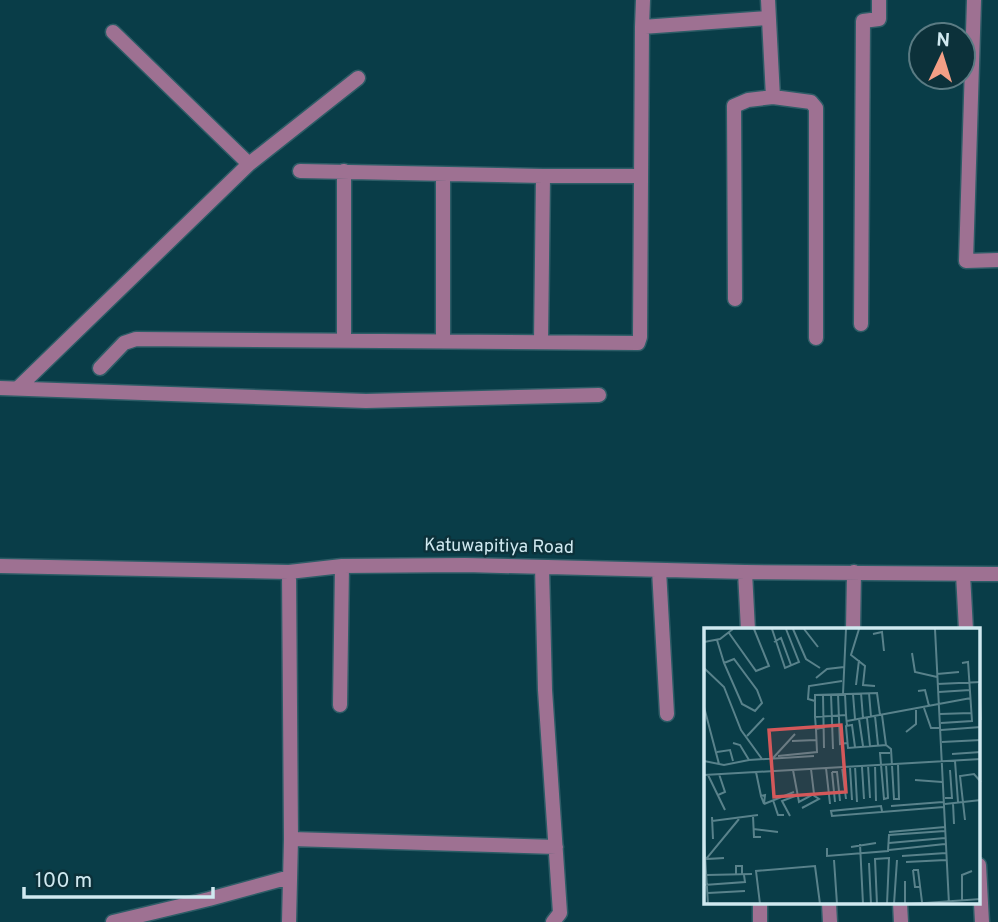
<svg xmlns="http://www.w3.org/2000/svg" width="998" height="922" viewBox="0 0 998 922" font-family="Overpass,sans-serif">
  <rect width="100%" height="100%" fill="#093d48"/>
  <g fill="none" stroke-linecap="round" stroke-linejoin="round">
    <g stroke="#2d5c66" stroke-width="17">
      <path id="minor" d="M 643,0 L 642,27 L 768,18
        M 974,0 L 966,261 L 998,260
        M 113,32 L 249,164
        M 773,97 L 811,102 L 816,108 L 816,338
        M 300,171 L 543,176 L 640,176
        M 344,171 L 344,340
        M 443,174 L 443,341
        M 735,299 L 734,106 L 748,100 L 773,97 L 768,0
        M 861,324 L 863,21 L 879,19 L 879,0
        M 541,342 L 543,176
        M 100,368 L 124,343 L 136,339 L 638,343 L 640,337 L 642,27
        M 19,387 L 249,164 L 358,78
        M 0,388 L 366,401 L 599,395
        M 0,566 L 289,572 L 342,566 L 465,565 L 745,572 L 998,574
        M 542,567 L 545,690 L 560,913 L 553,922
        M 659,570 L 667,714
        M 289,572 L 291,839 L 289,922
        M 745,572 L 748,630
        M 963,574 L 966,630
        M 853,630 L 854,572
        M 340,705 L 342,566
        M 291,839 L 556,847
        M 979,865 L 982,922
        M 760,903 L 760,922
        M 829,903 L 830,922
        M 900,903 L 901,922
        M 113,922 L 209,899 L 290,877"/>
    </g>
    <use href="#minor" stroke="#9e7192" stroke-width="14"/>
  </g>
  <g text-anchor="middle" dominant-baseline="central" stroke-width="5" stroke-linejoin="round" paint-order="stroke">
    <g font-size="18" fill="#d0e9f0" stroke="#0c313a">
      <text transform="translate(499 547) rotate(1)">Katuwapitiya Road</text>
    </g>
  </g>
  <g transform="translate(704 628)">
    <rect width="276" height="276" fill="#093d48"/>
    <path fill="none" stroke="#59828b" stroke-width="2" d="M 68,1 L 81,40 L 95,34 L 82,1M 89,1 L 102,31 L 116,40M 100,1 L 114,19M 155,1 L 147,27 L 161,38 L 159,57 L 171,58M 231,1 L 245,276M 25,5 L 52,43 L 65,38 L 50,1M 169,6 L 178,4 L 180,23M 13,12 L 20,35 L 38,76 L 51,83 L 58,75 L 53,62 L 30,31 L 20,35M 0,14 L 16,11 L 29,1M 70,14 L 77,10 L 87,37M 208,25 L 211,44 L 233,49M 0,40 L 20,59 L 37,102 L 58,131M 233,46 L 255,44M 112,50 L 123,41 L 140,39M 233,56 L 277,54M 275,56 L 277,92M 152,57 L 155,32M 214,63 L 221,62 L 225,78M 235,64 L 266,62M 157,65 L 159,90M 165,65 L 167,89M 127,66 L 129,121M 134,66 L 136,116 L 143,115M 139,66 L 142,1M 141,66 L 142,87M 149,66 L 151,91M 119,67 L 120,120M 111,73 L 104,71 L 105,58 L 138,53M 0,79 L 15,136M 220,80 L 227,100 L 235,100M 236,86 L 267,85M 171,88 L 174,117M 111,89 L 112,101 L 121,99M 163,90 L 166,118M 155,91 L 159,118M 143,93 L 267,70M 237,95 L 268,93 L 264,34 L 258,35M 143,98 L 142,87 L 111,89 L 111,67 L 173,65 L 176,87M 237,102 L 277,99M 202,104 L 212,96 L 212,80M 43,108 L 60,90M 88,113 L 112,112M 238,114 L 277,112M 29,115 L 36,117 L 45,132 L 110,128M 182,117 L 187,121 L 190,171 L 195,171 L 194,136M 151,119 L 148,97 L 142,98 L 144,120 L 182,117 L 178,87M 13,124 L 26,122 L 29,133M 248,126 L 277,124M 74,128 L 113,124 L 112,101M 69,130 L 91,106M 0,133 L 20,137 L 45,132M 251,133 L 254,174M 182,136 L 184,170 L 180,171 L 176,125 L 186,125M 164,137 L 166,170M 171,137 L 172,173M 151,138 L 153,174M 138,139 L 142,171M 146,139 L 148,172M 158,139 L 160,171M 122,140 L 126,176M 89,142 L 95,174 L 110,166 L 107,141M 52,144 L 57,168 L 61,167 L 60,176 L 57,168M 128,144 L 133,144 L 136,173M 128,144 L 131,174M 0,147 L 277,131M 4,147 L 21,182M 211,152 L 238,154M 14,167 L 21,164 L 15,146M 241,170 L 248,170 L 246,142M 69,172 L 74,187 L 80,187M 249,175 L 250,196M 60,176 L 90,164M 241,176 L 277,172M 187,178 L 239,174M 98,180 L 115,171 L 109,167M 178,183 L 177,178 L 127,183 L 128,188 L 240,179M 49,188 L 50,209 L 57,209M 86,188 L 78,173 L 91,168M 8,189 L 9,211M 261,192 L 256,148 L 270,146 L 277,154M 8,193 L 54,187M 49,201 L 74,204M 185,204 L 241,199M 0,211 L 4,276M 185,215 L 241,210M 156,216 L 159,276M 147,219 L 172,215M 123,220 L 123,228 L 184,223 L 185,207 L 241,203M 185,222 L 241,216M 198,228 L 242,225M 20,230 L 2,231 L 35,191M 130,232 L 133,276M 202,234 L 242,232M 165,235 L 167,276M 209,242 L 214,242 L 218,274M 209,242 L 211,259 L 216,259M 3,247 L 48,246M 32,247 L 32,238 L 38,238 L 38,247M 201,253 L 201,276M 0,257 L 41,254 L 40,247M 4,265 L 41,263M 258,272 L 258,247 L 268,243M 56,276 L 52,243 L 111,238 L 116,276M 173,276 L 171,231 L 185,230 L 183,276M 190,276 L 193,232M 207,276 L 277,271"/>
    <path fill="#d4585a" fill-opacity="0.15" stroke="#d4585a" stroke-width="3.5" d="M 137,97 L 142,164 L 70,169 L 65,102 Z"/>
    <rect width="276" height="276" fill="none" stroke="#d0e9f0" stroke-width="3.5"/>
  </g>
  <g transform="translate(942 56) rotate(4)"><circle r="33" fill="#0c313a" stroke="#5a7b83" stroke-width="2"/>
  <path d="M0-5L12 26L0 18L-12 26Z" fill="#f39f86"/>
  <text y="-10" font-size="19" font-weight="bold" text-anchor="middle" fill="#d0e9f0">N</text>
  </g>
  <path d="M24 887v10h189v-10" fill="none" stroke="#d0e9f0" stroke-width="3.5"/>
  <text x="35" y="887" font-size="21" fill="#d0e9f0" stroke="#0c313a" stroke-width="5" paint-order="stroke">100 m</text>
</svg>
